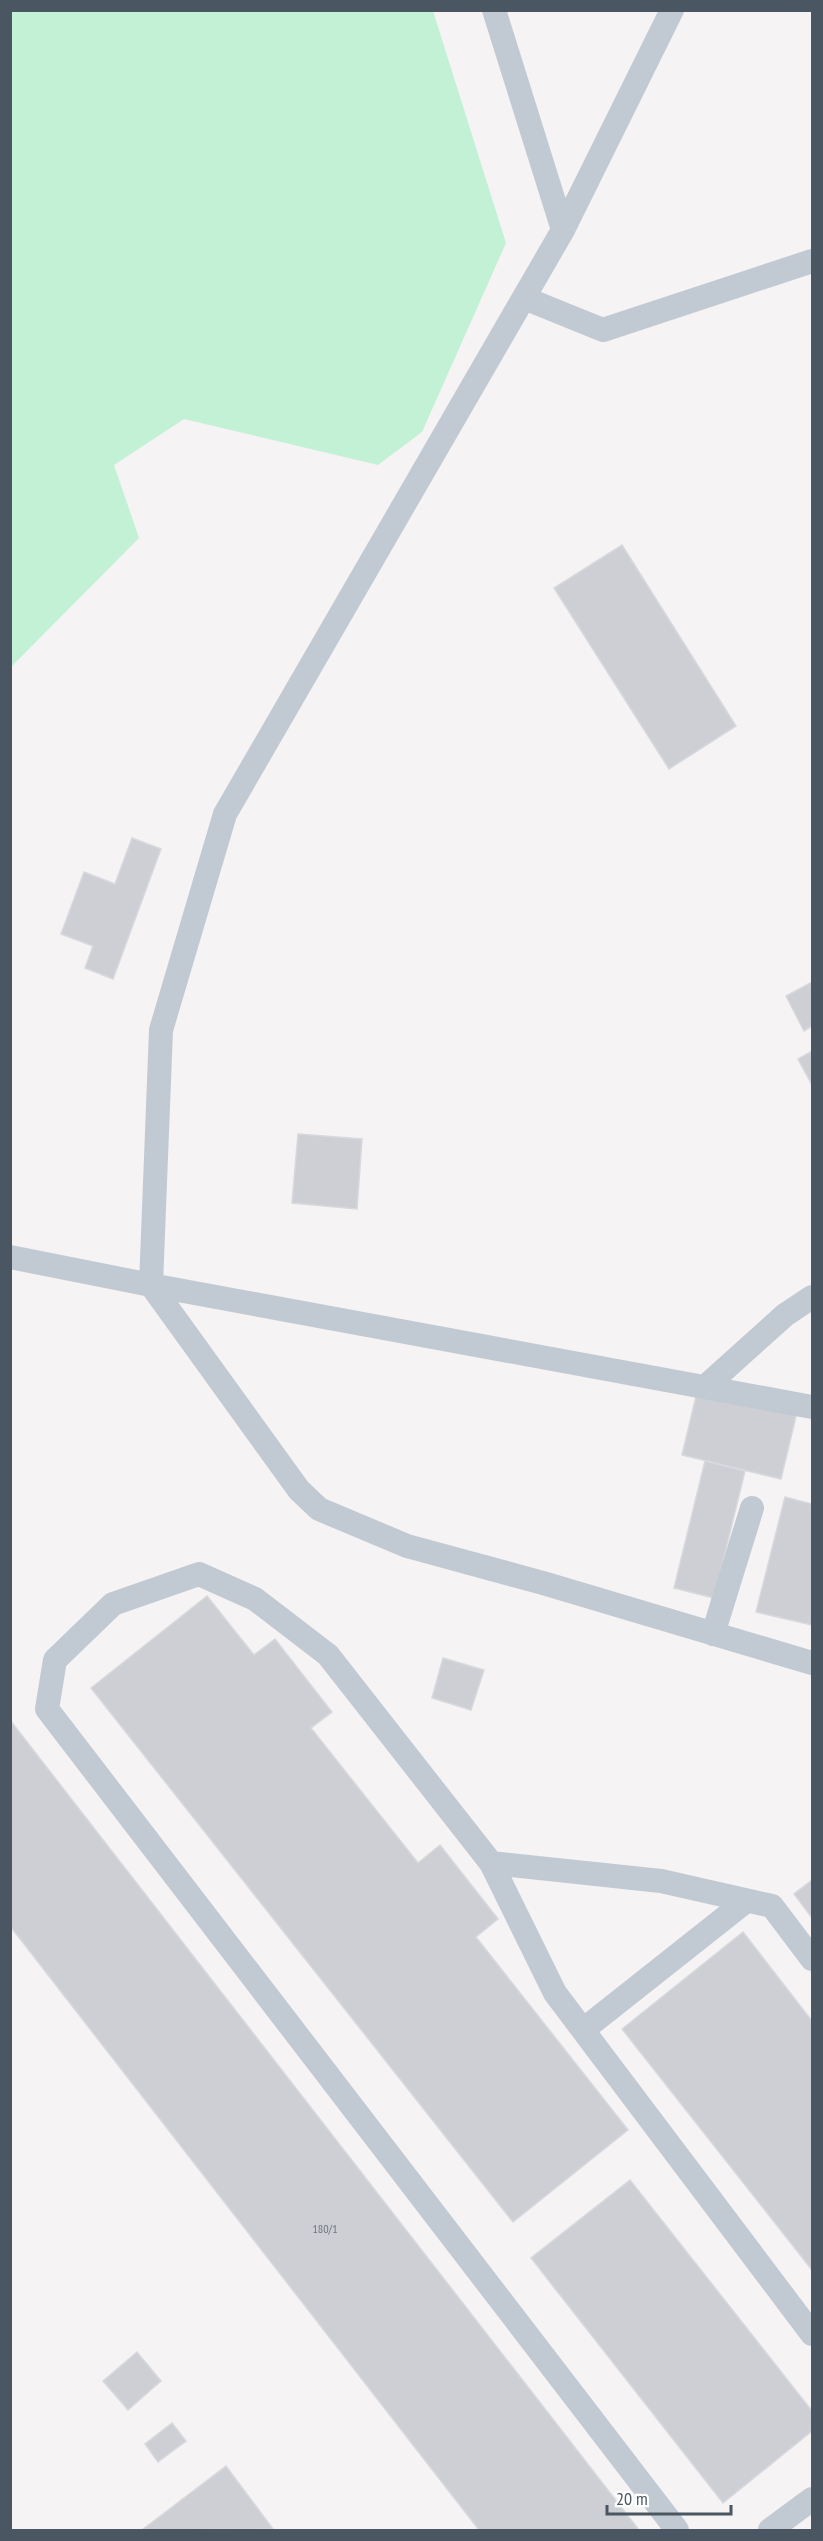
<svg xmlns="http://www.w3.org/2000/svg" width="823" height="2541" viewBox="0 0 823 2541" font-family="'PT Sans Narrow',sans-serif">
  <rect width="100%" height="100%" fill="#f5f3f3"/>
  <path fill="#c3f1d5" d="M 11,10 L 433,11 L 506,243 L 422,432 L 378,465 L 184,419 L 114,465 L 139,538 L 11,667 Z"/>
  <path fill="#cdcfd5" stroke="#d7d9de" stroke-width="1.5" d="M 622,545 L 736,726 L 669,769 L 554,588 Z
    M 132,838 L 161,849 L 113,979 L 85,968 L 93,946 L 61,934 L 84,872 L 115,884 Z
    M 812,982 L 812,1026 L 804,1031 L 786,996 Z
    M 812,1051 L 812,1085 L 798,1059 Z
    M 298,1134 L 362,1139 L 357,1209 L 292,1203 Z
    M 698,1388 L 797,1412 L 781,1479 L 682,1455 Z
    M 705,1461 L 745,1471 L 714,1598 L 674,1588 Z
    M 785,1497 L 812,1504 L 812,1625 L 756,1612 Z
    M 207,1596 L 254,1655 L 275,1639 L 332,1712 L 311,1728 L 418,1863 L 440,1845 L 498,1919 L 476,1937 L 628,2130 L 513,2222 L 91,1688 Z
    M 443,1658 L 484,1670 L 471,1710 L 432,1698 Z
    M 10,1720 L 639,2530 L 479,2530 L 10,1926 Z
    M 812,1880 L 812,1918 L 794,1894 Z
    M 743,1932 L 812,2021 L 812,2270 L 622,2029 Z
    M 630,2180 L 812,2411 L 812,2431 L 723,2503 L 531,2258 Z
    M 137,2352 L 161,2381 L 128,2410 L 103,2381 Z
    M 172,2423 L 186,2441 L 158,2462 L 145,2444 Z
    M 226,2466 L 273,2529 L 142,2530 Z"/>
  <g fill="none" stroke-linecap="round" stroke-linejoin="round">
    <path stroke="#c1cad2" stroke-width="24" d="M 494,10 L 563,230
      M 672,10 L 563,230 L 225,814 L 161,1030 L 151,1285 L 812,1407
      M 524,298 L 603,330 L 812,261
      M 10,1257 L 151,1285 L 299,1490 L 319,1509 L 407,1546 L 543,1583 L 812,1663
      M 705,1387 L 785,1315 L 812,1297
      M 713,1634 L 752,1508
      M 491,1863 L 555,1993 L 812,2334
      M 583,2030 L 746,1901
      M 677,2530 L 47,1709 L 55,1660 L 113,1604 L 199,1574 L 255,1599 L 328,1655 L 491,1863 L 661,1881 L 772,1906 L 812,1959
      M 770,2530 L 812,2499"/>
  </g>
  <g text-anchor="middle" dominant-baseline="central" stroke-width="4.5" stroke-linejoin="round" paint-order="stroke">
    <g font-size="12" fill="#6b747e">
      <text x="325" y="2228">180/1</text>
    </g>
  </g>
  <rect width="823" height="2541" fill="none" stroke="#4a5661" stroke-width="24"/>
  <path d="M607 2505v9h124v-9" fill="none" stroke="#4a5661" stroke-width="3"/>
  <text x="616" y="2505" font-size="18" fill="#4a5661" stroke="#ffffff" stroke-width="4.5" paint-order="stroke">20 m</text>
</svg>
